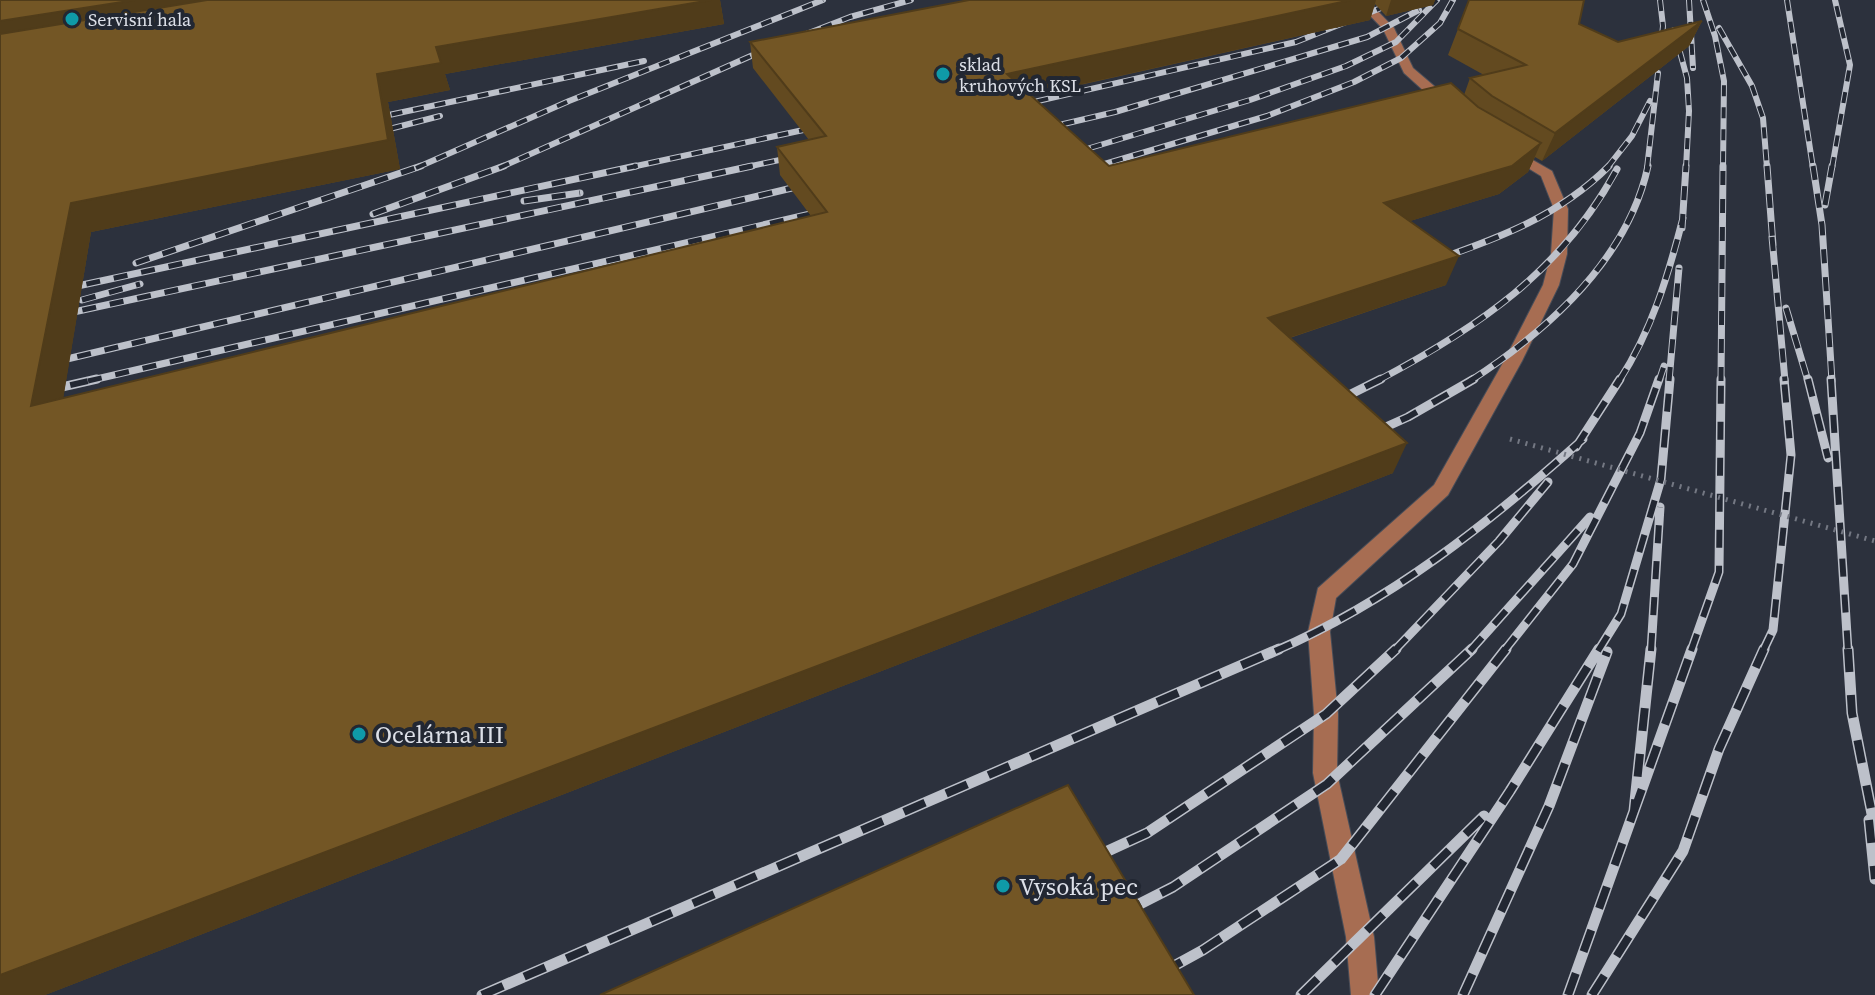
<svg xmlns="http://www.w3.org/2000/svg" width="1875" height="995" viewBox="0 0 1875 995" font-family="'Source Serif 4',serif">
  <rect width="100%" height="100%" fill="#2c313d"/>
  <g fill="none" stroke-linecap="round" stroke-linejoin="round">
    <g stroke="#484d58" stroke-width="2">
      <path id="minor" d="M 1355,0 L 1367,0 L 1394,28 L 1413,68 L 1454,103 L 1454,109 L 1444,109 L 1404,73 L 1383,29 Z
        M 1510,147 L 1552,171 L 1568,209 L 1567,254 L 1559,285 L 1522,361 L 1448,495 L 1336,598 L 1330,632 L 1338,714 L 1337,773 L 1374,937 L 1379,995 L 1351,995 L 1346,937 L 1313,773 L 1314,714 L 1308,632 L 1318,588 L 1434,485 L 1504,361 L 1543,285 L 1551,254 L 1554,209 L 1541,176 L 1505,154 L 1503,151 Z"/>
    </g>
    <use href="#minor" fill="#a76d52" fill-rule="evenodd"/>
    <g stroke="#bdc1ca" stroke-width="6">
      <path id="rail-far3" d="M 1660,0 L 1663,26 L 1660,54
        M 1689,0 L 1693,68
        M 1703,0 L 1715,36 L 1724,81 L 1723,168
        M 1787,0 L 1813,168
        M 1719,28 L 1752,86 L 1763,118 L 1767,168
        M 1674,30 L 1687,78 L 1689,111 L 1686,168
        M 801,36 L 850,17 L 911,0
        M 1016,106 L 1296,42 L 1401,0
        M 370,119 L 644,61
        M 1042,129 L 1115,112 L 1367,37 L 1419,10
        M 370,134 L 440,116
        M 1070,154 L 1250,100 L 1346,66 L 1396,42 L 1437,0
        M 416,168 L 569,101 L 823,0
        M 499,168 L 771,47
        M 627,168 L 822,126
        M 742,168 L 798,156
        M 1091,168 L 1267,116 L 1354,82 L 1401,58 L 1440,23 L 1453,0
        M 1607,168 L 1632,136 L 1650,101
        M 1647,168 L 1658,73
        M 1832,168 L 1850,65 L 1835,0"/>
    </g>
    <g stroke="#bdc1ca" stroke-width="7">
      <path id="rail-far2" d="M 1767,166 L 1773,245
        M 1813,166 L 1822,225 L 1832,381
        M 1088,169 L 1098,166
        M 524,201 L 580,193
        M 1825,205 L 1832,166
        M 373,214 L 504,166
        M 1682,228 L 1686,166
        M 1772,237 L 1785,381
        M 1433,261 C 1499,238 1559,216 1609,166
        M 136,263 L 421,166
        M 59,290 L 636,166
        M 82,300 L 140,284
        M 1786,308 L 1808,381
        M 55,316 L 752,166
        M 50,363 L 813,183
        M 88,381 L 832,209
        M 1377,381 C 1479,327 1561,272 1617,169
        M 1470,381 C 1547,331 1628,259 1648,166
        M 1619,381 C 1652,330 1668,276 1683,218
        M 1659,381 L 1664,366
        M 1669,381 L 1679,268
        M 1721,381 L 1723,166"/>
    </g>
    <g stroke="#bdc1ca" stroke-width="9">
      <path id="rail-far1" d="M 1808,379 L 1828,458
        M 1831,379 L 1848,651
        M 0,401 L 97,379
        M 1333,403 L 1381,379
        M 1368,435 L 1408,417 L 1474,379
        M 1576,447 L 1620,379
        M 1275,651 C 1391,601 1489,523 1583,439
        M 1394,651 L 1499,541 L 1548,482
        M 1470,651 L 1590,517
        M 1504,651 L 1573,564 L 1640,433 L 1659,379
        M 1598,651 L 1621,614 L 1661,479 L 1670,379
        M 1651,651 L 1660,507
        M 1691,651 L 1719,572 L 1721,379
        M 1763,651 L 1773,630 L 1791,455 L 1784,379"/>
    </g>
    <g stroke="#bdc1ca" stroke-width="11">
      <path id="rail" d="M 1848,649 L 1852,713 L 1875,829
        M 1634,811 L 1692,649
        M 1869,820 L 1875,879
        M 1086,861 L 1147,833 L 1326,714 L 1396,649
        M 1120,914 L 1173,887 L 1327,784 L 1472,649
        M 482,995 L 1279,649
        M 1121,995 L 1203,950 L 1341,859 L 1506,649
        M 1301,995 L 1484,816
        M 1375,995 L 1510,791 L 1599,649
        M 1463,995 L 1549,806 L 1607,652
        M 1568,995 L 1634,811 L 1651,649
        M 1592,995 L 1683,851 L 1719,749 L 1764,649"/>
    </g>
    <use href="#rail-far3" stroke="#222732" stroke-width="4" stroke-dasharray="11" stroke-linecap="butt"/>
    <use href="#rail-far2" stroke="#222732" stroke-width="5" stroke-dasharray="14" stroke-linecap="butt"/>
    <use href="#rail-far1" stroke="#222732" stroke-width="6" stroke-dasharray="18" stroke-linecap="butt"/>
    <use href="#rail" stroke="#222732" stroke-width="8" stroke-dasharray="23" stroke-linecap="butt"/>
    <path stroke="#747883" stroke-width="5" stroke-dasharray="2 6" stroke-linecap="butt" d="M 1510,439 L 1875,541"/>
  </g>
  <path fill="#634a20" d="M 0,0 L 720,0 L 724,24 L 445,74 L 450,90 L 388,102 L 400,169 L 91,232 L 63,398 L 811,216 L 780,175 L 777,147 L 809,140 L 753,68 L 750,42 L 969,0 L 1435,0 L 1433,5 L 1386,16 L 1375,4 L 1370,20 L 1031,96 L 1109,166 L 1464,95 L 1470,78 L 1484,75 L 1448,55 L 1458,29 L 1579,24 L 1618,42 L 1702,21 L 1689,46 L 1542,161 L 1535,157 L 1528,172 L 1499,194 L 1410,221 L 1446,285 L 1290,338 L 1393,473 L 45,995 Z"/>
  <path fill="#503c1a" d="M 135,0 L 306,0 L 0,50 L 0,21 Z
    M 711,0 L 720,0 L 724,24 L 445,74 L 450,90 L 388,102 L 400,169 L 91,232 L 57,436 L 31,406 L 71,203 L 436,47 Z
    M 1351,0 L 1376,0 L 1370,20 L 1006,101 L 1007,74 Z
    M 1391,0 L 1435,0 L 1433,5 L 1386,16 Z
    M 1702,21 L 1689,46 L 1542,161 L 1555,133 Z
    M 1541,143 L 1528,172 L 1499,194 L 1374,232 L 1384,203 Z
    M 1459,256 L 1446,285 L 1259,348 L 1268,318 Z
    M 1407,443 L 1393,473 L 45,995 L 0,995 L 0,975 Z"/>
  <path fill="#735625" stroke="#503c1a" stroke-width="2" d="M 0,0 L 135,0 L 0,21 Z
    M 207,0 L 711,0 L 436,47 L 441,63 L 377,74 L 388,140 L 71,203 L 31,406 L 827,212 L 777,147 L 826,136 L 750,42 L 969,0 L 1351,0 L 1007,74 L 1109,166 L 1451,83 L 1478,107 L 1541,143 L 1512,166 L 1384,203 L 1459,256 L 1268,318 L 1407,443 L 0,975 L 0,34 Z
    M 1469,0 L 1584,0 L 1579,24 L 1618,42 L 1702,21 L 1555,133 L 1492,96 L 1470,78 L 1526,65 L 1458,29 Z
    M 1068,785 L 1194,995 L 600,995 Z"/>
  <g fill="#0f9aa8" stroke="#222732" stroke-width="3">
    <circle cx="72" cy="19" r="8"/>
    <circle cx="943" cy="74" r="8"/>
    <circle cx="359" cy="734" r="8"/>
    <circle cx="1003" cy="886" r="8"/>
  </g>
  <g text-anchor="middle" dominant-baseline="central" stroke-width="8" stroke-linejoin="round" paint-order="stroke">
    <g font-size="18" fill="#dde0e8" stroke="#222732" text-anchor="start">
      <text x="88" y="19">Servisní hala</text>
      <text x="959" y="64">sklad<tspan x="959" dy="21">kruhových KSL</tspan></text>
    </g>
    <g font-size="24" fill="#dde0e8" stroke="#222732" text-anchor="start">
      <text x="375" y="734">Ocelárna III</text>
      <text x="1019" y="886">Vysoká pec</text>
    </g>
  </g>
</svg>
